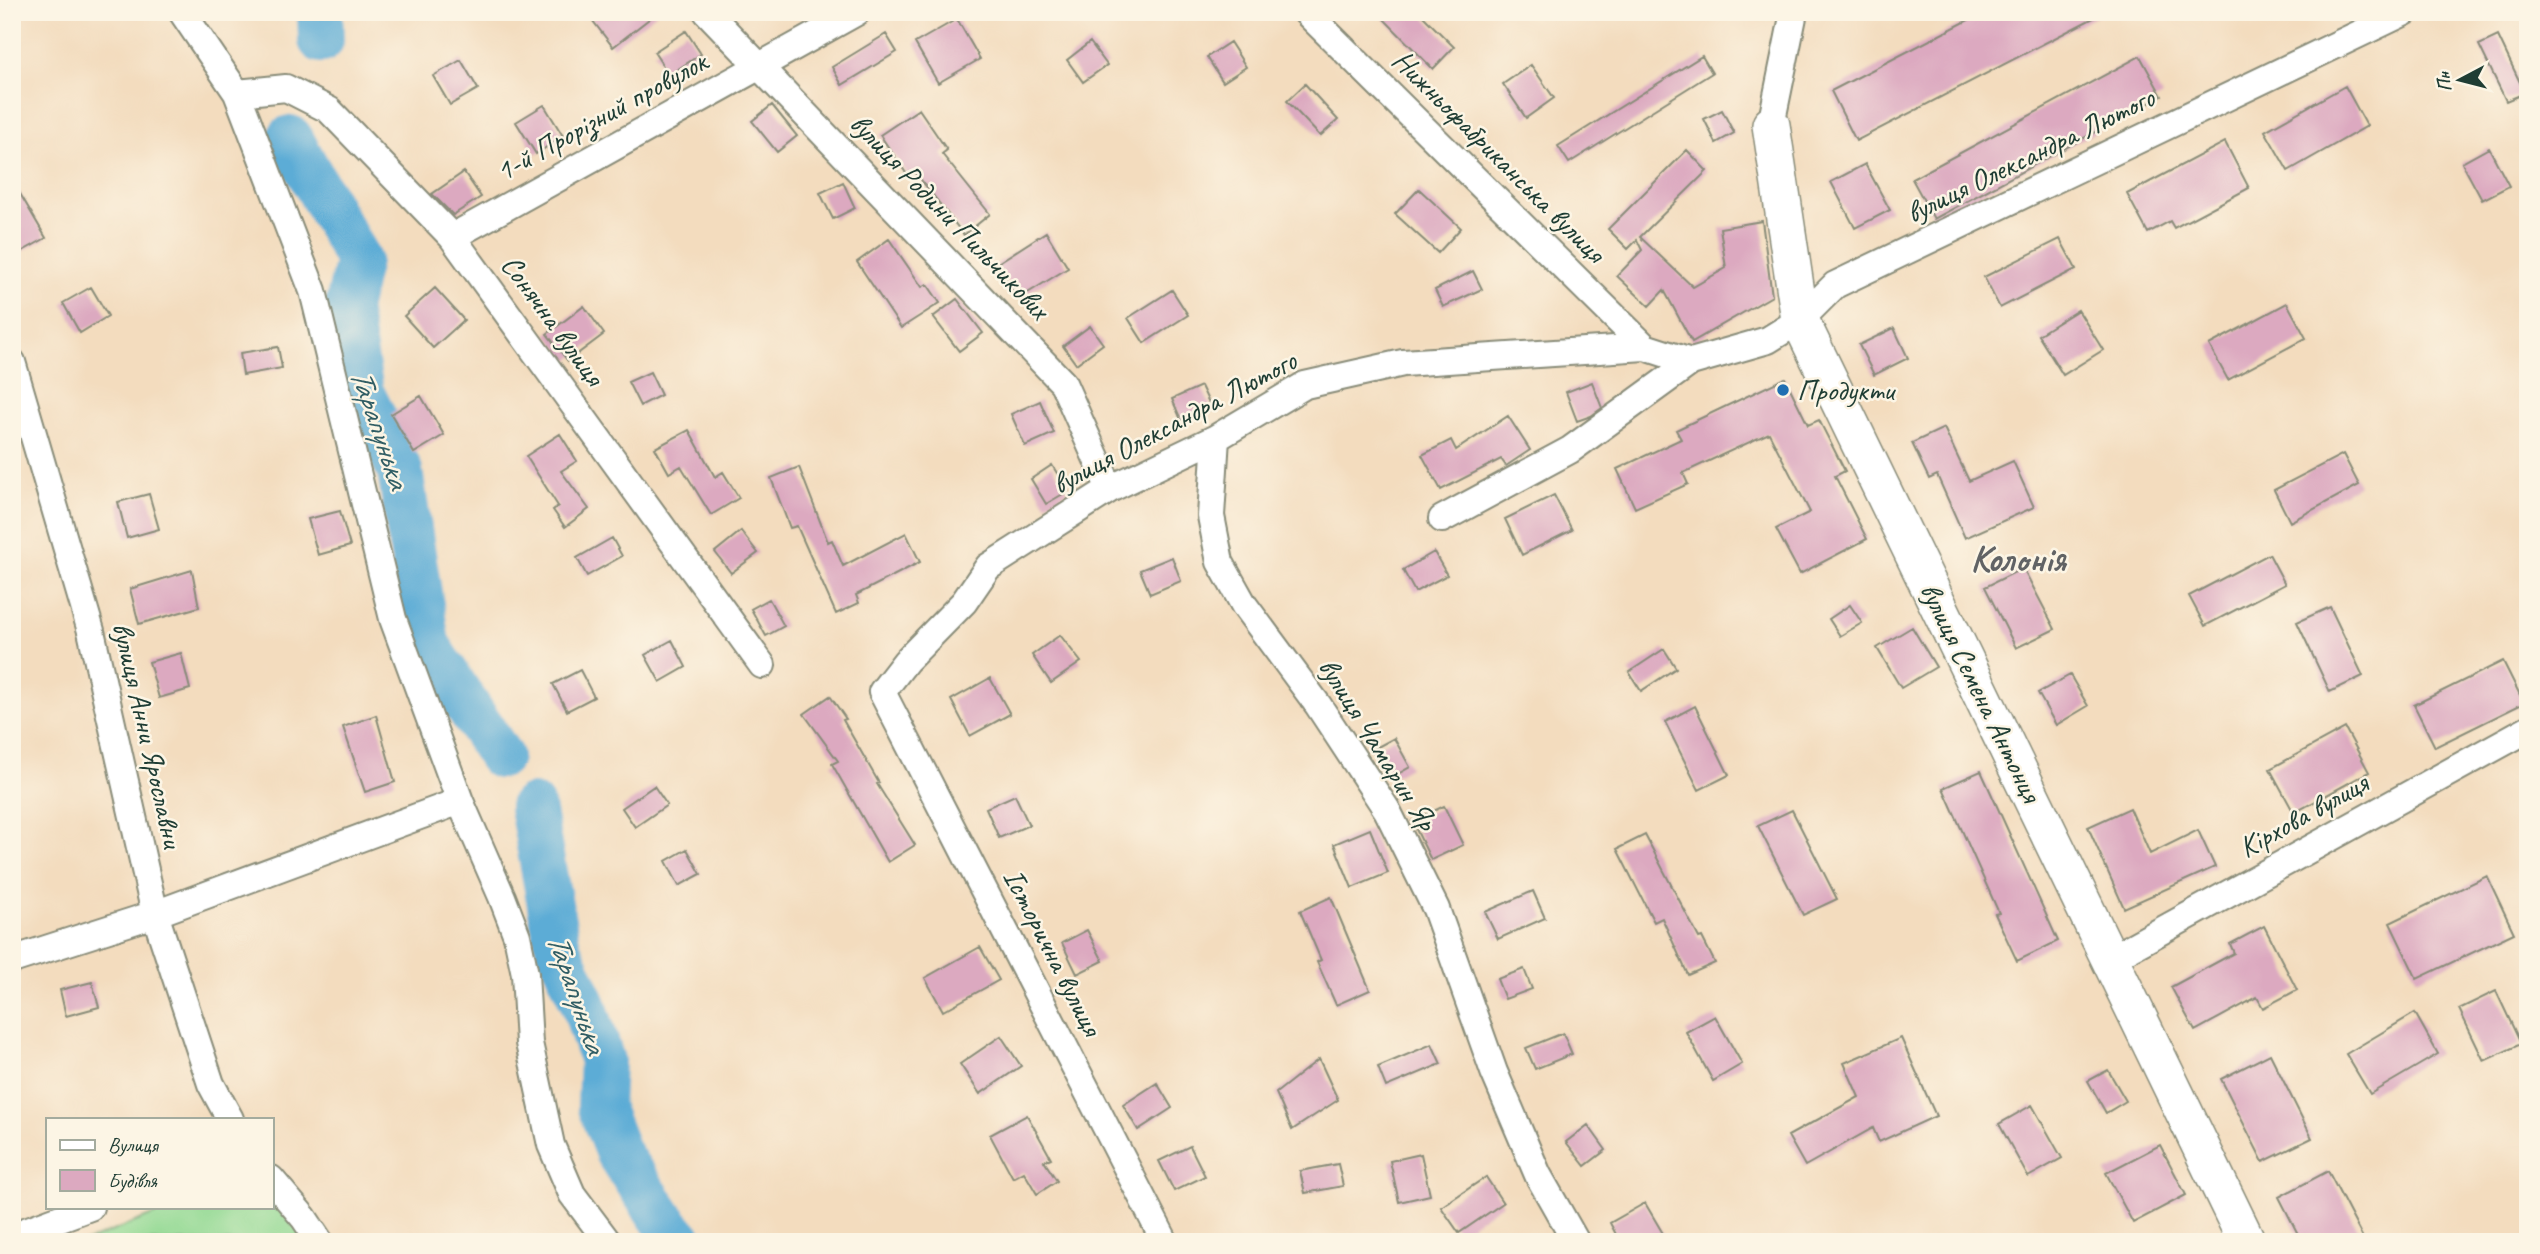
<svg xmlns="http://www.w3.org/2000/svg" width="2540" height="1254" viewBox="0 0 2540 1254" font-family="Caveat,sans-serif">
  <rect width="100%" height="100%" fill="#fcf5e5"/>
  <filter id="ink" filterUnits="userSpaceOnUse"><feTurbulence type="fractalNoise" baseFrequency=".0143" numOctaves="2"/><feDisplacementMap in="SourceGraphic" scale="14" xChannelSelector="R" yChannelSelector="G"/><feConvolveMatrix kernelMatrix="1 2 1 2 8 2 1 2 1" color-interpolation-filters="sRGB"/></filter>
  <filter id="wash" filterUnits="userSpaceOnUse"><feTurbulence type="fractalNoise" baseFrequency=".00686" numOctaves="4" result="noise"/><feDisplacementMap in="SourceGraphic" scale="28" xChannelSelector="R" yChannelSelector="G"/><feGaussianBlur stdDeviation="1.57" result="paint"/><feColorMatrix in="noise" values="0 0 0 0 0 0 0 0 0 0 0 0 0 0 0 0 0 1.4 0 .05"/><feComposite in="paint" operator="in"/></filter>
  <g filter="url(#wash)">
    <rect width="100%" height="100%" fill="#f3dcbe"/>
    <path fill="#92d993" stroke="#588b64" stroke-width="2" d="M 271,1196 L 311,1242 L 85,1242 L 173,1207 L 271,1207 Z"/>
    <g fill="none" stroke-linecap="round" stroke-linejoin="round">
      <path stroke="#5cacd6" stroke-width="46" d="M 320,12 L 321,40
        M 290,138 L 358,260 L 347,309 L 361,392 L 400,471 L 427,644 L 500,756
        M 532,807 L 558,948 L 584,1005 L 602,1061 L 600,1107 L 618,1153 L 663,1220 L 682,1242"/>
    </g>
    <g id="blocks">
      <path fill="#dca9c0" d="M 586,12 L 658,12 L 613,47 Z
        M 1377,12 L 1419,12 L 1454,47 L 1433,69 Z
        M 1984,12 L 2105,12 L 1856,141 L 1831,91 Z
        M 957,19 L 980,59 L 938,83 L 915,43 Z
        M 686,31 L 701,54 L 669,75 L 654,52 Z
        M 886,34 L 897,52 L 842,85 L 832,67 Z
        M 2498,36 L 2525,93 L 2506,101 L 2479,45 Z
        M 1090,42 L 1107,65 L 1083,82 L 1067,60 Z
        M 1230,42 L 1246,67 L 1223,82 L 1207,57 Z
        M 1702,56 L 1712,73 L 1569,163 L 1558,146 Z
        M 2140,56 L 2162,96 L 1934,219 L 1912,179 Z
        M 461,60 L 478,89 L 450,105 L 433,76 Z
        M 1531,65 L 1554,98 L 1526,118 L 1503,84 Z
        M 1305,84 L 1338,120 L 1320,136 L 1287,101 Z
        M 2345,86 L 2367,126 L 2288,171 L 2265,131 Z
        M 544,105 L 563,136 L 536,154 L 516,122 Z
        M 772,105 L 797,136 L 777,152 L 752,121 Z
        M 919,109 L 947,150 L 942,154 L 990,214 L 964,235 L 915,172 L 908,176 L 880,135 Z
        M 1722,110 L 1734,133 L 1716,143 L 1704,119 Z
        M 2225,142 L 2249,188 L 2174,228 L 2170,221 L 2148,233 L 2127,194 Z
        M 2489,148 L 2509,186 L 2482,200 L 2462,163 Z
        M 1687,150 L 1707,171 L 1640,237 L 1693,287 L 1726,268 L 1720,228 L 1762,221 L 1772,296 L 1692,342 L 1664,290 L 1649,306 L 1617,276 L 1642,250 L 1637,240 L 1628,249 L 1608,229 Z
        M 1865,164 L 1890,210 L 1855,228 L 1831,182 Z
        M 464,172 L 481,197 L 453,215 L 432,194 Z
        M 12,180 L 46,238 L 12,257 Z
        M 843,182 L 855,208 L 833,219 L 820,193 Z
        M 1419,189 L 1461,228 L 1438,253 L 1395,214 Z
        M 1046,232 L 1068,268 L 1018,299 L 996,264 Z
        M 889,239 L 922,287 L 927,284 L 940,303 L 901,328 L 857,262 Z
        M 2060,239 L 2076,269 L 2000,308 L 1984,277 Z
        M 1473,271 L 1482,289 L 1443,307 L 1435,290 Z
        M 91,287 L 108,316 L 80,333 L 63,303 Z
        M 435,288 L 464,320 L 433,348 L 404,316 Z
        M 1172,290 L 1188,315 L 1144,343 L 1128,318 Z
        M 957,299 L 983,333 L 959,351 L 933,317 Z
        M 2287,303 L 2306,338 L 2228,380 L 2209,345 Z
        M 584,306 L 604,334 L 568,361 L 547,334 Z
        M 2078,310 L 2103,350 L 2063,375 L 2038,335 Z
        M 1090,326 L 1103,344 L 1076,364 L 1063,346 Z
        M 1894,328 L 1908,358 L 1874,375 L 1859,345 Z
        M 278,347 L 282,368 L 243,375 L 240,353 Z
        M 650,372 L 661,395 L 640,406 L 628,382 Z
        M 1785,378 L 1808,425 L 1819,420 L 1845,471 L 1835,476 L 1867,539 L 1800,574 L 1776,529 L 1810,512 L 1769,433 L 1683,473 L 1688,484 L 1635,508 L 1617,469 L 1681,439 L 1676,430 Z
        M 1592,382 L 1602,408 L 1591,416 L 1577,421 L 1566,392 Z
        M 1201,386 L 1212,409 L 1182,422 L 1172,399 Z
        M 421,396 L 444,435 L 414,453 L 391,414 Z
        M 1040,401 L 1054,433 L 1025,446 L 1011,414 Z
        M 1508,416 L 1530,450 L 1506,466 L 1501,459 L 1441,490 L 1422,455 L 1451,440 L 1456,450 Z
        M 1944,428 L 1969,481 L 2013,461 L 2034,507 L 1965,538 L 1937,475 L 1929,479 L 1912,443 Z
        M 689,430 L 715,477 L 723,472 L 739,498 L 711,515 L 681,466 L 669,473 L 655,448 Z
        M 560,434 L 577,461 L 561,471 L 589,509 L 565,527 L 553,510 L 558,506 L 526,456 Z
        M 2343,454 L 2359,485 L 2290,522 L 2274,490 Z
        M 1052,465 L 1068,491 L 1046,504 L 1031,479 Z
        M 799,467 L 828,542 L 832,540 L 843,566 L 906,533 L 920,562 L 856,595 L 859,603 L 836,614 L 797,526 L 790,528 L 771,478 Z
        M 149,494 L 159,529 L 127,538 L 118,502 Z
        M 1554,495 L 1572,530 L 1522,555 L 1505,519 Z
        M 340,511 L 350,546 L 318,555 L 308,519 Z
        M 741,531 L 758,553 L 731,573 L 715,552 Z
        M 612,538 L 622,556 L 587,576 L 577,558 Z
        M 1434,552 L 1447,575 L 1415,592 L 1403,570 Z
        M 2269,554 L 2285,584 L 2205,626 L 2189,596 Z
        M 1172,557 L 1181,581 L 1150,594 L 1140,570 Z
        M 2023,568 L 2055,629 L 2016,648 L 1985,587 Z
        M 192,570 L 199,607 L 139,624 L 130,589 Z
        M 769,599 L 784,626 L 766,636 L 751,609 Z
        M 1850,605 L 1862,623 L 1840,636 L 1829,619 Z
        M 2330,607 L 2363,676 L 2330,692 L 2297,622 Z
        M 1912,627 L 1936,667 L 1901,688 L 1877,648 Z
        M 1060,635 L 1081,662 L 1051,683 L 1032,655 Z
        M 672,640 L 686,667 L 660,682 L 645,655 Z
        M 1664,649 L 1676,668 L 1641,691 L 1629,672 Z
        M 181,653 L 190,689 L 159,698 L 149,662 Z
        M 2503,661 L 2524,703 L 2435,747 L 2414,705 Z
        M 580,670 L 594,697 L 567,711 L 553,684 Z
        M 2070,675 L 2088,706 L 2056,725 L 2038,693 Z
        M 990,678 L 1010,714 L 970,736 L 951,700 Z
        M 830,696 L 846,719 L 843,720 L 879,783 L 877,784 L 915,845 L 888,862 L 832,764 L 838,761 L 804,714 Z
        M 1695,706 L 1729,775 L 1699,790 L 1665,722 Z
        M 376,715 L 395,782 L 365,792 L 343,727 Z
        M 2345,728 L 2369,772 L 2294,813 L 2270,769 Z
        M 1394,738 L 1410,767 L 1389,779 L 1372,750 Z
        M 1981,771 L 2058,941 L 2017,961 L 1995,914 L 1999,913 L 1943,788 Z
        M 654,786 L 667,805 L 635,827 L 622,808 Z
        M 1015,795 L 1029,825 L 999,838 L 986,808 Z
        M 1444,806 L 1463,845 L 1431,860 L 1412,821 Z
        M 2130,808 L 2150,854 L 2198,830 L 2215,867 L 2124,908 L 2088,827 Z
        M 1792,810 L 1837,899 L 1803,915 L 1758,826 Z
        M 1370,829 L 1388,873 L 1352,888 L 1334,844 Z
        M 1645,835 L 1699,938 L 1702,937 L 1715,963 L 1688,975 L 1662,918 L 1654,922 L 1617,849 Z
        M 687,849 L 701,874 L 679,886 L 666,861 Z
        M 2487,876 L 2514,933 L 2417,979 L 2390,923 Z
        M 1533,891 L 1545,918 L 1498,939 L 1485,912 Z
        M 1331,897 L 1370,990 L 1336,1005 L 1317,962 L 1321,960 L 1300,911 Z
        M 2264,926 L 2297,990 L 2263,1008 L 2257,997 L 2195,1031 L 2171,987 L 2234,953 L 2230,944 Z
        M 1087,930 L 1103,961 L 1077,974 L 1062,943 Z
        M 980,947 L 999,980 L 943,1011 L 925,978 Z
        M 1524,969 L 1532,989 L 1505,999 L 1497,979 Z
        M 92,982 L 99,1007 L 66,1016 L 60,990 Z
        M 2496,991 L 2521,1044 L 2484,1061 L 2459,1009 Z
        M 2415,1013 L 2438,1054 L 2370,1094 L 2346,1054 Z
        M 1715,1016 L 1742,1064 L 1713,1081 L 1686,1032 Z
        M 1563,1033 L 1572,1054 L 1535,1069 L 1526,1048 Z
        M 1001,1036 L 1021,1066 L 980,1094 L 960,1064 Z
        M 1901,1038 L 1936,1116 L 1879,1142 L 1873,1128 L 1805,1166 L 1788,1136 L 1859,1097 L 1844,1063 Z
        M 1432,1044 L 1441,1064 L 1386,1087 L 1378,1067 Z
        M 2270,1054 L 2312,1138 L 2263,1162 L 2221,1079 Z
        M 1319,1059 L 1338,1100 L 1292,1130 L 1276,1093 Z
        M 2108,1070 L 2126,1101 L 2106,1113 L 2088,1081 Z
        M 1157,1083 L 1172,1108 L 1138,1130 L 1123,1105 Z
        M 2032,1105 L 2062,1158 L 2028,1177 L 1999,1124 Z
        M 1027,1115 L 1051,1158 L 1044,1161 L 1057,1181 L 1037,1194 L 1024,1172 L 1013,1178 L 990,1135 Z
        M 1588,1125 L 1606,1150 L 1585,1166 L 1566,1142 Z
        M 2160,1145 L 2186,1195 L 2133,1223 L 2106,1173 Z
        M 1190,1146 L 1205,1176 L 1174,1191 L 1159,1161 Z
        M 1421,1154 L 1430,1195 L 1399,1202 L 1390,1161 Z
        M 1338,1164 L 1343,1186 L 1305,1193 L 1300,1171 Z
        M 2328,1171 L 2365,1242 L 2302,1242 L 2279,1197 Z
        M 1486,1177 L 1503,1203 L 1459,1233 L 1441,1207 Z
        M 1645,1203 L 1668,1242 L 1620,1242 L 1610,1223 Z"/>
    </g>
  </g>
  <g filter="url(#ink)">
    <use href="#blocks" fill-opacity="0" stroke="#898c79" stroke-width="2"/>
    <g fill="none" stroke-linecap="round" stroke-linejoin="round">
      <g stroke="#898c79" stroke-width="30">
        <path id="street" d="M 182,12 L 237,93 L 313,291 L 393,619 L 460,801 L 502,897 L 517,936 L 525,974 L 529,1043 L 551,1145 L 572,1194 L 608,1242
          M 707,12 L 1063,383 L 1110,489
          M 1306,12 L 1645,347
          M 237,93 L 286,88 L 329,110 L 452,237 L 762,665
          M 1771,125 L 1794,12
          M 452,237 L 857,12
          M 12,362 L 91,631 L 155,914 L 211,1084 L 230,1119
          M 1216,438 L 1211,516 L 1220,562 L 1244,605 L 1318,705 L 1387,810 L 1436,909 L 1494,1072 L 1538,1175 L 1576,1242
          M 1442,519 L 1570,450 L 1691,362
          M 2110,959 L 2528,729
          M 12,960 L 155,914 L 460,801
          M 271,1179 L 304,1218 L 320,1242
          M 12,1236 L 90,1207
          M 1165,1242 L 882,692 L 906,661 L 964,602 L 988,567 L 1110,489 L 1216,438 L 1305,385 L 1403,363 L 1645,347 L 1691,362 L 1768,340 L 1800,320 L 1835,285 L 2405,12"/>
      </g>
      <g stroke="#898c79" stroke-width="40">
        <path id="secondary" d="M 1771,125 L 1800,320 L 2247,1242"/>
      </g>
      <use href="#street" stroke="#fff" stroke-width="26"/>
      <use href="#secondary" stroke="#fff" stroke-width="37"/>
    </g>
  </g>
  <circle fill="#1f6fb2" stroke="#fcf5e5" stroke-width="2.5" cx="1783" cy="390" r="7"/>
  <g text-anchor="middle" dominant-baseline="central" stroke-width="5" stroke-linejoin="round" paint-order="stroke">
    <g font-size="30" fill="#1f3d34" stroke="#fcf5e5">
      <text transform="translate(601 116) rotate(-29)">1-й Прорізний провулок</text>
      <text transform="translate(2030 155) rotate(-26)">вулиця Олександра Лютого</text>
      <text transform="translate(1499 156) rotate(45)">Нижньофабриканська вулиця</text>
      <text transform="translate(950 216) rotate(46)">вулиця Родини Пильчикових</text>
      <text transform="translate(553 320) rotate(54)">Сонячна вулиця</text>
      <text transform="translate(1174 422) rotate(-28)">вулиця Олександра Лютого</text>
      <text transform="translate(1981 692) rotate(64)">вулиця Семена Антонця</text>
      <text transform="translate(148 735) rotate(77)">вулиця Анни Ярославни</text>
      <text transform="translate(1378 744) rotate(58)">вулиця Чамарин Яр</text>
      <text transform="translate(2303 815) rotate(-29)">Кірхова вулиця</text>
      <text transform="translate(1053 952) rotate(63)">Історична вулиця</text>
    </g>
    <g font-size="30" fill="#1f3d34" stroke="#fcf5e5" text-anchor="start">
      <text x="1797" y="390">Продукти</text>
    </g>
    <g font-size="32" font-style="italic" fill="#315e65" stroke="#fcf5e5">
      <text transform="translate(380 428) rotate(71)">Тарапунька</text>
      <text transform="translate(577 993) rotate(71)">Тарапунька</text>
    </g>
    <g font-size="37" font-weight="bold" fill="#616365" stroke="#fcf5e5">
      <text x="2018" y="558">Колонія</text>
    </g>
  </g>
  <rect width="2540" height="1254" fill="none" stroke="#fcf5e5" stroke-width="42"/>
  <rect x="46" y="1118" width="228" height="91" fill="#fcf5e5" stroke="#a4ab9e" stroke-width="2"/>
  <rect x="60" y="1140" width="35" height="10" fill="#ffffff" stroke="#a4ab9e" stroke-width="2"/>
  <text x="108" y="1152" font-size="21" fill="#1f3d34">Вулиця</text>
  <rect x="60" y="1170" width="35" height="21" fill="#dca9c0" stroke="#a4ab9e" stroke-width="2"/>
  <text x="108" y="1188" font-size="21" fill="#1f3d34">Будівля</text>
  <g transform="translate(2460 80) rotate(263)" stroke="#fcf5e5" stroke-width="5" paint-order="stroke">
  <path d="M0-5L12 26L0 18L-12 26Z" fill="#1f3d34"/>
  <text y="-10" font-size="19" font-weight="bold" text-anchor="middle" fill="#1f3d34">Пн</text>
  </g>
</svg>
